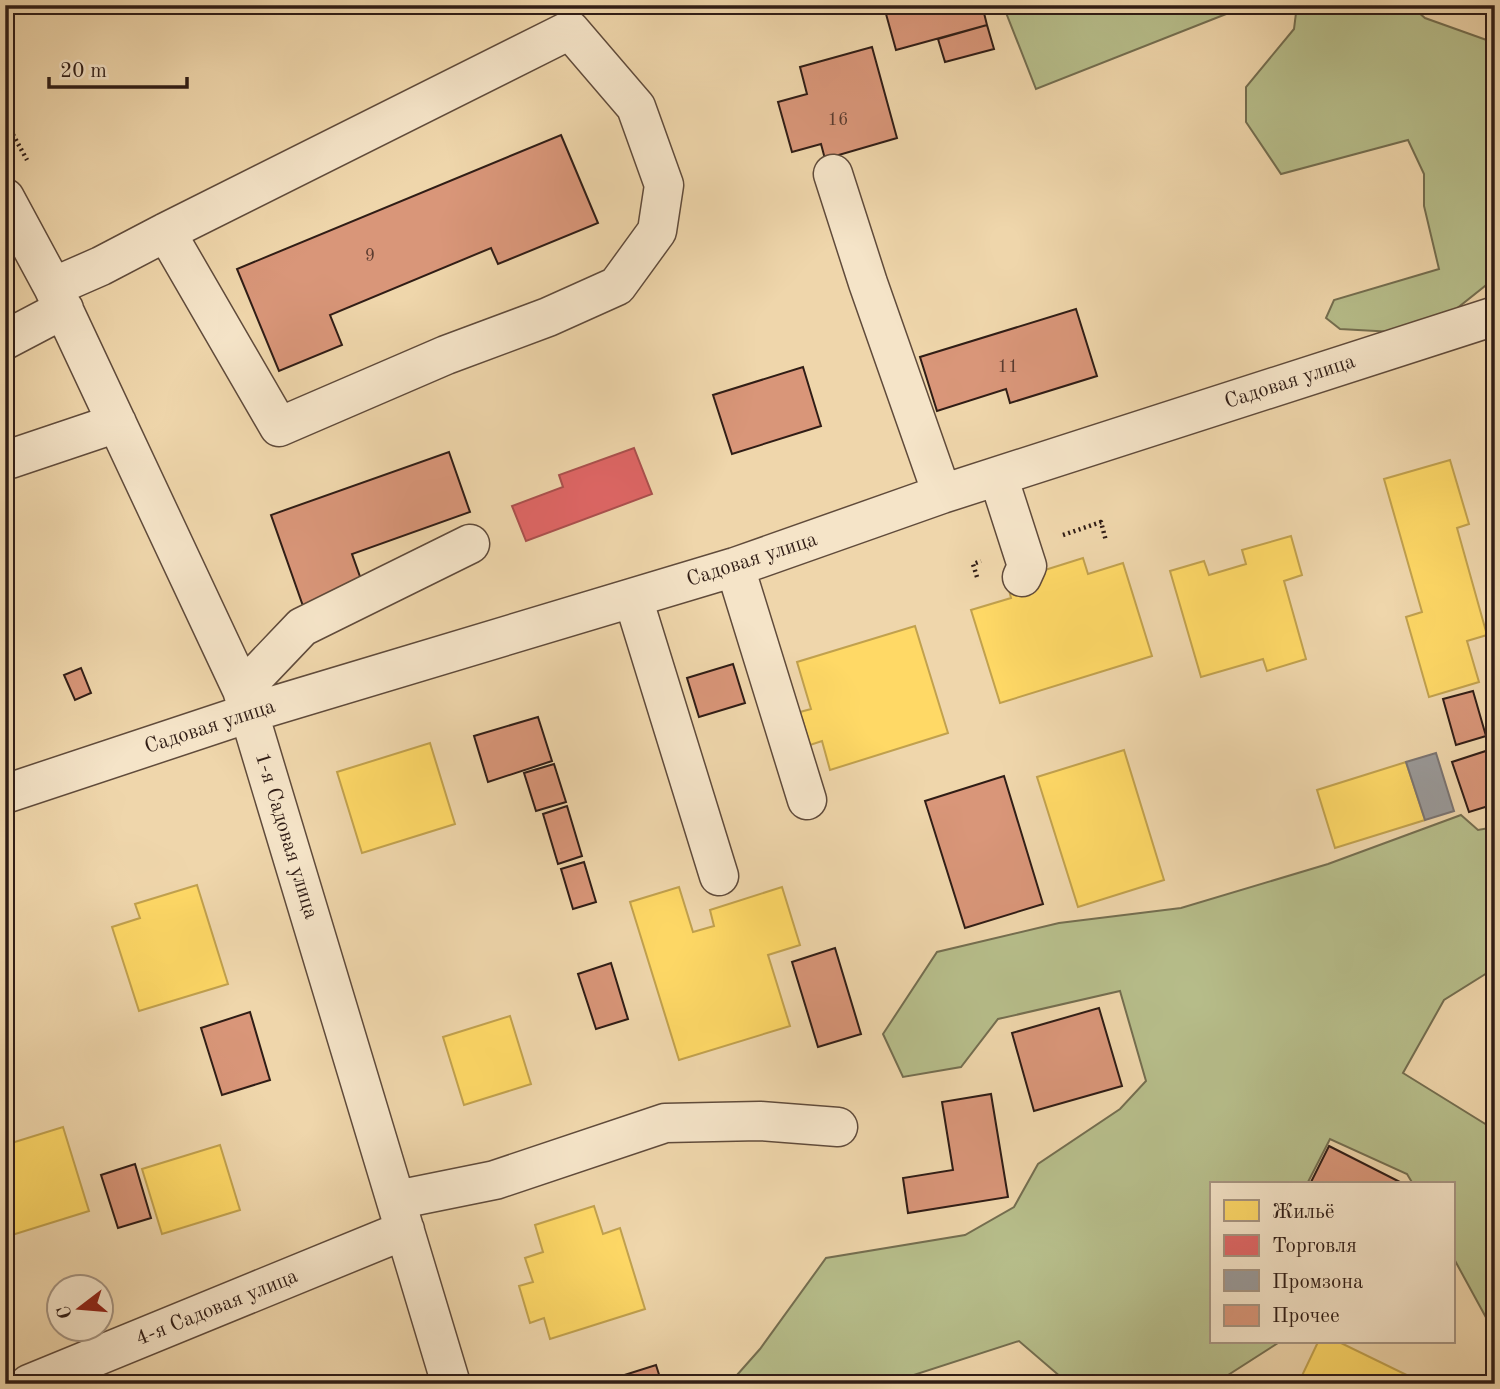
<svg xmlns="http://www.w3.org/2000/svg" width="1500" height="1389" viewBox="0 0 1500 1389" font-family="'Old Standard TT',serif">
  <rect width="100%" height="100%" fill="#efd6ab"/>
  <filter id="stains"><feTurbulence type="fractalNoise" baseFrequency=".00286" numOctaves="4"/><feColorMatrix values="0 0 0 0 .2 0 0 0 0 .09 0 0 0 0 .02 0 0 0 .5 -.17"/></filter>
  <radialGradient id="worn" r=".72"><stop offset=".6" stop-color="#630" stop-opacity="0"/><stop offset="1" stop-color="#630" stop-opacity=".3"/></radialGradient>
  <path fill="#b7be8b" stroke="#746e50" stroke-width="2" d="M 1003,5 L 1249,5 L 1036,89 Z
    M 1297,5 L 1410,5 L 1425,18 L 1495,43 L 1495,278 L 1446,317 L 1394,332 L 1340,329 L 1326,318 L 1334,300 L 1439,269 L 1424,206 L 1424,174 L 1408,140 L 1281,174 L 1246,122 L 1246,87 L 1294,29 Z
    M 1461,815 L 1478,830 L 1495,827 L 1495,968 L 1444,1000 L 1403,1073 L 1495,1130 L 1495,1334 L 1453,1257 L 1453,1184 L 1413,1184 L 1407,1174 L 1330,1139 L 1307,1184 L 1211,1184 L 1211,1342 L 1278,1343 L 1214,1384 L 1069,1384 L 1019,1341 L 886,1384 L 729,1384 L 760,1349 L 826,1258 L 965,1235 L 1014,1207 L 1038,1164 L 1120,1109 L 1146,1081 L 1120,991 L 998,1019 L 961,1067 L 903,1077 L 883,1034 L 937,952 L 1059,923 L 1181,908 L 1328,864 Z"/>
  <path fill="#ffd966" stroke="#c1a14e" stroke-width="2" d="M 1450,460 L 1469,524 L 1457,528 L 1487,635 L 1467,641 L 1479,682 L 1429,697 L 1406,617 L 1422,612 L 1384,479 Z
    M 1291,536 L 1302,575 L 1284,581 L 1306,659 L 1267,671 L 1263,659 L 1201,677 L 1170,571 L 1204,561 L 1209,575 L 1246,564 L 1242,550 Z
    M 1083,558 L 1088,574 L 1123,563 L 1152,656 L 1000,703 L 971,610 L 1011,598 L 1007,582 Z
    M 915,626 L 948,733 L 830,770 L 822,741 L 810,745 L 800,712 L 811,709 L 797,662 Z
    M 430,743 L 455,824 L 362,853 L 337,772 Z
    M 1124,750 L 1164,880 L 1078,907 L 1037,777 Z
    M 1406,762 L 1425,820 L 1335,848 L 1317,790 Z
    M 197,885 L 228,984 L 139,1011 L 112,927 L 140,918 L 135,904 Z
    M 679,887 L 693,932 L 714,926 L 710,910 L 782,887 L 800,945 L 768,955 L 790,1026 L 679,1060 L 630,902 Z
    M 510,1016 L 531,1084 L 464,1105 L 443,1037 Z
    M 63,1127 L 89,1211 L 12,1235 L 5,1214 L 5,1145 Z
    M 220,1145 L 240,1210 L 162,1234 L 142,1169 Z
    M 594,1206 L 603,1234 L 620,1228 L 645,1309 L 550,1339 L 544,1318 L 530,1323 L 519,1286 L 533,1282 L 525,1258 L 543,1252 L 535,1225 Z
    M 1318,1342 L 1339,1342 L 1417,1380 L 1415,1384 L 1298,1384 Z"/>
  <path fill="#e06666" stroke="#ab504e" stroke-width="2" d="M 634,448 L 652,494 L 526,541 L 512,506 L 563,487 L 559,475 Z"/>
  <path fill="#999" stroke="#7a7472" stroke-width="2" d="M 1436,753 L 1454,811 L 1425,820 L 1406,762 Z"/>
  <path fill="#d99679" stroke="#301d16" stroke-width="2" d="M 916,5 L 982,5 L 987,25 L 896,50 L 886,14 Z
    M 987,25 L 994,49 L 945,62 L 938,39 Z
    M 872,47 L 897,138 L 825,159 L 821,144 L 792,152 L 778,102 L 807,94 L 800,67 Z
    M 561,135 L 598,223 L 498,264 L 491,248 L 330,315 L 342,345 L 279,371 L 237,269 Z
    M 1076,309 L 1097,376 L 1010,403 L 1006,389 L 937,411 L 920,357 Z
    M 803,367 L 821,426 L 732,454 L 713,395 Z
    M 449,452 L 470,512 L 352,554 L 363,585 L 303,606 L 271,515 Z
    M 733,664 L 745,703 L 699,717 L 687,678 Z
    M 81,668 L 91,693 L 75,700 L 64,675 Z
    M 1473,691 L 1486,736 L 1456,745 L 1443,699 Z
    M 538,717 L 552,761 L 488,782 L 474,736 Z
    M 1495,748 L 1495,804 L 1469,812 L 1452,762 Z
    M 554,764 L 566,802 L 536,811 L 524,773 Z
    M 1004,776 L 1043,904 L 965,928 L 925,801 Z
    M 567,806 L 582,856 L 558,864 L 543,814 Z
    M 584,862 L 596,902 L 573,909 L 561,869 Z
    M 835,948 L 861,1034 L 818,1047 L 792,962 Z
    M 611,963 L 628,1019 L 596,1029 L 578,974 Z
    M 1099,1008 L 1122,1086 L 1034,1111 L 1012,1033 Z
    M 250,1012 L 270,1080 L 222,1095 L 201,1028 Z
    M 991,1094 L 1008,1197 L 908,1213 L 903,1178 L 953,1170 L 942,1102 Z
    M 1329,1146 L 1400,1182 L 1399,1184 L 1310,1184 Z
    M 135,1164 L 151,1218 L 118,1228 L 101,1175 Z
    M 656,1365 L 662,1384 L 596,1384 Z"/>
  <g fill="none" stroke-linecap="round" stroke-linejoin="round">
    <g stroke="#604b3b" stroke-width="41">
      <path id="minor" d="M 833,174 L 868,283 L 942,494
        M 5,198 L 53,287 L 242,690 L 451,1384
        M 53,287 L 101,266 L 166,232 L 570,30 L 636,107 L 664,185 L 657,231 L 617,286 L 548,317 L 446,355 L 279,427 L 166,232
        M 5,340 L 64,309
        M 5,457 L 10,459 L 117,423
        M 998,476 L 1027,566 L 1022,577
        M 735,567 L 807,800
        M 633,598 L 719,876
        M 242,690 L 302,627 L 470,544
        M 5,794 L 249,713 L 735,567 L 942,494 L 1495,316
        M 396,1200 L 495,1180 L 665,1123 L 760,1121 L 838,1127
        M 29,1384 L 405,1230"/>
    </g>
    <path stroke="#301d16" stroke-width="4.5" stroke-dasharray="2 3.5" stroke-linecap="butt" d="M 5,120 L 27,160
      M 1063,535 L 1101,522 L 1106,541
      M 977,577 L 973,564 L 981,561"/>
    <use href="#minor" stroke="#f5e4c8" stroke-width="38"/>
  </g>
  <g text-anchor="middle" dominant-baseline="central" stroke-width="7" stroke-linejoin="round" paint-order="stroke">
    <g font-size="18" fill="#5a3b2f">
      <text x="838" y="120">16</text>
      <text x="370" y="256">9</text>
      <text x="1008" y="367">11</text>
    </g>
    <g font-size="21" fill="#301d16" stroke="#f5e4c8">
      <text transform="translate(1290 382) rotate(-18)">Садовая улица</text>
      <text transform="translate(752 560) rotate(-18)">Садовая улица</text>
      <text transform="translate(210 727) rotate(-18)">Садовая улица</text>
      <text transform="translate(286 836) rotate(73)">1-я Садовая улица</text>
      <text transform="translate(217 1308) rotate(-22)">4-я Садовая улица</text>
    </g>
  </g>
  <rect width="1500" height="1389" fill="none" stroke="#efd6ab" stroke-width="28"/>
  <rect x="7" y="7" width="1486" height="1375" fill="none" stroke="#301d16" stroke-width="3.5"/>
  <rect x="14" y="14" width="1472" height="1361" fill="none" stroke="#301d16" stroke-width="2"/>
  <rect x="1210" y="1182" width="245" height="161" fill="#f5e4c8" stroke="#a69481" stroke-width="2"/>
  <rect x="1224" y="1200" width="35" height="21" fill="#ffd966" stroke="#a69481" stroke-width="2"/>
  <text x="1272" y="1218" font-size="21" fill="#301d16">Жильё</text>
  <rect x="1224" y="1235" width="35" height="21" fill="#e06666" stroke="#a69481" stroke-width="2"/>
  <text x="1272" y="1252" font-size="21" fill="#301d16">Торговля</text>
  <rect x="1224" y="1270" width="35" height="21" fill="#999999" stroke="#a69481" stroke-width="2"/>
  <text x="1272" y="1288" font-size="21" fill="#301d16">Промзона</text>
  <rect x="1224" y="1305" width="35" height="21" fill="#d99679" stroke="#a69481" stroke-width="2"/>
  <text x="1272" y="1322" font-size="21" fill="#301d16">Прочее</text>
  <g transform="translate(80 1308) rotate(254)"><circle r="33" fill="#f5e4c8" stroke="#a69481" stroke-width="2"/>
  <path d="M0-5L12 26L0 18L-12 26Z" fill="#8f2418"/>
  <text y="-10" font-size="19" font-weight="bold" text-anchor="middle" fill="#301d16">С</text>
  </g>
  <path d="M49 77v10h138v-10" fill="none" stroke="#301d16" stroke-width="3.5"/>
  <text x="60" y="77" font-size="21" fill="#301d16" stroke="#f5e4c8" stroke-width="5" paint-order="stroke">20 m</text>
  <rect width="100%" height="100%" filter="url(#stains)"/>
  <rect width="100%" height="100%" fill="url(#worn)"/>
</svg>
